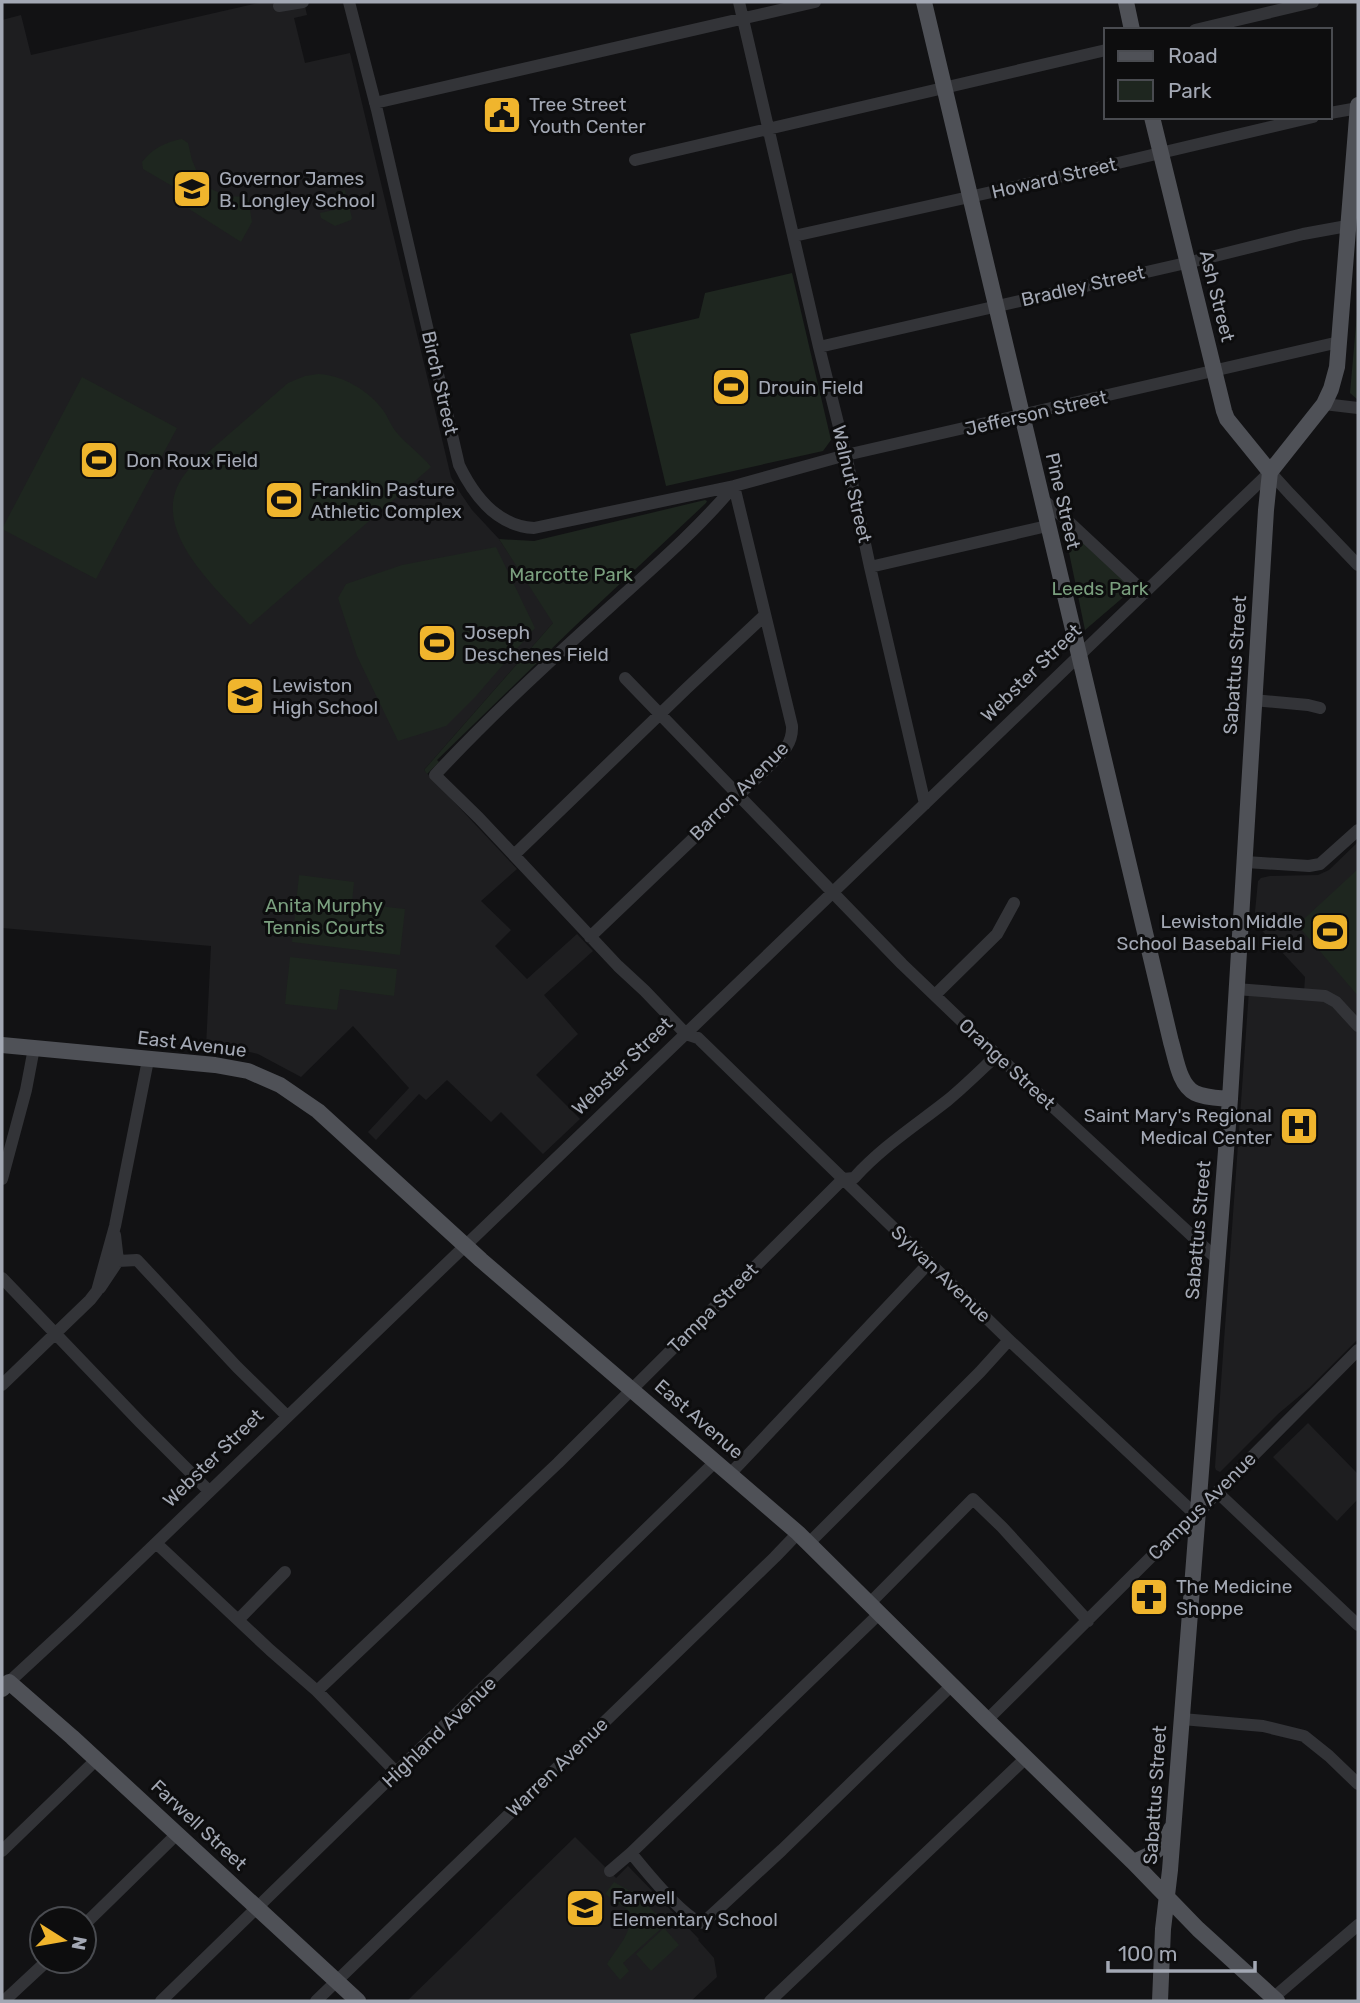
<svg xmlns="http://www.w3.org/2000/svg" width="1360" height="2003" viewBox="0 0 1360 2003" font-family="Rubik,sans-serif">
  <rect width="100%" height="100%" fill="#121214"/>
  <path fill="#1e1e20" d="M 263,2 L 304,2 L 307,15 L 294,18 L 305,63 L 350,53 L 451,477 L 459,491 L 472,510 L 499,539 L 554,622 L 424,770 L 517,869 L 481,901 L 511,930 L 495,946 L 527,979 L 577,934 L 593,951 L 544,995 L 578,1034 L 536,1075 L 580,1119 L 543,1154 L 501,1112 L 491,1122 L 447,1080 L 426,1100 L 419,1094 L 376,1140 L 368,1132 L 409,1088 L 353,1026 L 301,1077 L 258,1054 L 241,1050 L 206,1047 L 211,946 L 2,928 L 2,20 L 21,15 L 31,55 Z
    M 1358,842 L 1358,1339 L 1309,1388 L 1278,1414 L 1220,1472 L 1216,1470 L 1215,1467 L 1249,990 L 1304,993 L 1305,977 L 1254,922 L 1258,881 L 1261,878 L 1270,876 L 1318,875 L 1329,870 Z
    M 1308,1423 L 1358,1474 L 1358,1499 L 1337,1521 L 1273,1457 Z
    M 575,1837 L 616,1878 L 628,1866 L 699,1939 L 698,1940 L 714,1958 L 717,1977 L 691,2001 L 407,2001 Z"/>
  <path fill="#1e261f" d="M 182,139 L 188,143 L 192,160 L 201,181 L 205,180 L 207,187 L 226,196 L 248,197 L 252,222 L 241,242 L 175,200 L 184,193 L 143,169 L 142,162 C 152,149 165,142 182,139 Z
    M 345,190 L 352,218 L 351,220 L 335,226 L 321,218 L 320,213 L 338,209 L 335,192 Z
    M 792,273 L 831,440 L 823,451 L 666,486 L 630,334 L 699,318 L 705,293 Z
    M 1358,302 L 1358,400 L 1350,393 Z
    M 318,374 C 342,375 368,390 383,410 C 388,417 391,426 397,433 C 407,445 421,454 431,467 L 250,625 C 214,586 138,521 191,467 L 288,383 L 305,376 Z
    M 82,377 L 177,428 L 96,579 L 2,529 Z
    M 705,500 L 707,501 L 706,503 L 575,626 L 437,760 L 439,762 L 427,774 L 424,770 L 553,623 L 499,539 L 534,541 Z
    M 1071,532 L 1134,588 L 1085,630 L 1065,533 Z
    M 496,547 L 535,628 L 476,696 L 446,726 L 398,741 L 357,656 L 338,598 L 346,584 L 402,565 Z
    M 1358,869 L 1358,996 L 1300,928 L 1300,923 L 1306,917 Z
    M 299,875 L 354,882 L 352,903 L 405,909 L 400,955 L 292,942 Z
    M 290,957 L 397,969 L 394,996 L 340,989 L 337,1010 L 285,1004 Z
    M 614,1882 L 630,1891 L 638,1892 L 643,1901 L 666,1924 L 623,1963 L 629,1971 L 620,1980 L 607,1964 C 617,1948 635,1930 629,1911 L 605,1894 Z
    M 664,1928 L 679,1945 L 651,1971 L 636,1954 Z"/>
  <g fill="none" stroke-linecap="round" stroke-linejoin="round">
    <path stroke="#333438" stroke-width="12" d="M 349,2 L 377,110 L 459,465 C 474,496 497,526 534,528 L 734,486 L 846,455 L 1339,342
      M 739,2 L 819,347 L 846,455 L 870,567 L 925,804
      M 279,6 L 303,2
      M 1195,30 L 1313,2
      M 375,103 L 815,2
      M 1330,113 L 1358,108
      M 635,160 L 1106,50
      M 794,236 L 1063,176 L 1313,117
      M 819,347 L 1199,260 L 1303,234 L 1347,226
      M 1324,404 L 1358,408
      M 734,486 C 698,529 654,567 612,605 C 551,660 491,715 435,775 L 479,818 L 618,966 L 645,991 L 686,1034 L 698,1038 L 1009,1340 L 1197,1516
      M 1040,497 L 1070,523 L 1145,593
      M 870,567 L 1047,526
      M 625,678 L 902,964 L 997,1055 L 1216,1258
      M 1253,700 L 1308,705 L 1320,708
      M 514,855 L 687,688 L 765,615
      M 1246,862 L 1309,866 L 1320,864 L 1358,830
      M 590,937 L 766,769 C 779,756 793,746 792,726 L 734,486
      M 1236,989 L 1325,996 L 1336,1002 L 1358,1026
      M 935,995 L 997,934 L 1014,903
      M 2,1179 L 26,1090 L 34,1048
      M 118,1261 L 137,1260 L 237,1367 L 287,1416
      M 2,1278 L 140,1422 L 209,1491
      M 100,1288 L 118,1261 L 115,1235
      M 2,1385 L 90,1300 L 97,1291 L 115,1226 L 148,1060
      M 730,1474 L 929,1263
      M 1217,1492 L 1358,1625
      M 156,1543 L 270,1650 L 317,1691 L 397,1773
      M 809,1543 L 980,1372 L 1009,1340
      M 870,1603 L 973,1499 L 1002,1527 L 1088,1621
      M 239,1619 L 285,1572
      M 9,1682 L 76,1620 L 1270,472 L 1290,494 L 1358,565
      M 317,1691 L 558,1463 L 843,1179 L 854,1178 C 882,1147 915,1126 948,1100 C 965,1086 981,1070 997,1055
      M 1182,1719 L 1263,1726 L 1304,1736 L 1329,1756 L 1358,1784
      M 987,1720 L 1150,1558 L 1192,1521 L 1217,1492 L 1358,1350
      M 2,1851 L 97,1759
      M 631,1853 C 644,1869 684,1919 703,1923 L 782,1850 L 952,1685
      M 610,1871 L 631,1853 L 880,1613
      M 84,1925 L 177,1834
      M 1273,1998 L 1358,1925
      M 4,2001 L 47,1961
      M 161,2001 L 716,1461
      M 316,2001 L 775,1557 L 798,1533
      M 770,2001 L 1026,1758"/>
    <path stroke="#4f5157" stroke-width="16" d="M 924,2 L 1171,1042 C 1176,1058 1179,1085 1195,1093 C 1205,1098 1219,1098 1230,1099
      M 1126,2 L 1132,30
      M 1152,117 L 1224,411 L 1227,419 L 1270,472
      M 2,1045 L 215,1065 L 248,1071 L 280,1085 L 318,1111 L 481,1260 L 798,1533 L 987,1720 L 1133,1862 L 1198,1929 L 1277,2001
      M 2,1689 L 9,1682 L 72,1737 L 358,2001
      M 1133,1862 C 1152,1855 1164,1849 1171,1829
      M 1160,2001 L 1163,1929 L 1170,1870 L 1230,1099 L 1266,510 L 1270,472 L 1324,404 L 1331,389 L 1337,367 L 1358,105"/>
  </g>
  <defs>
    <g id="civic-square" transform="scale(2.0125)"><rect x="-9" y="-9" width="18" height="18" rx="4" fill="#f0b52d" stroke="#0d0d0e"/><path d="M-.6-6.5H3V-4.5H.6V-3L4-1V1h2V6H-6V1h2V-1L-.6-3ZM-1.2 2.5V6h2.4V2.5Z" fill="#111"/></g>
    <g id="school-square" transform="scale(2.0125)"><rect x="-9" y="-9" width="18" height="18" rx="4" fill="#f0b52d" stroke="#0d0d0e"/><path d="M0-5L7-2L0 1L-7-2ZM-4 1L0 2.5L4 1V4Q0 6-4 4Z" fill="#111"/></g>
    <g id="stadium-square" transform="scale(2.0125)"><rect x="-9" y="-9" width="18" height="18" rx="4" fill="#f0b52d" stroke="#0d0d0e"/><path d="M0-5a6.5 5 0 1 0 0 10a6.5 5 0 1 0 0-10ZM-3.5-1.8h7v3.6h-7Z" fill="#111"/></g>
    <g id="hospital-square" transform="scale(2.0125)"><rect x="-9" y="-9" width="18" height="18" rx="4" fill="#f0b52d" stroke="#0d0d0e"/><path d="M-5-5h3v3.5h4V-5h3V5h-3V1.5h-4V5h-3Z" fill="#111"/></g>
    <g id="pharmacy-square" transform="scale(2.0125)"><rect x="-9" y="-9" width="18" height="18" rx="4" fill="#f0b52d" stroke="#0d0d0e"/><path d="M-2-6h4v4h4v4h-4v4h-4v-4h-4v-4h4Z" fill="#111"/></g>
  </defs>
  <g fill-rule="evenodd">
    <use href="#civic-square" x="502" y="115"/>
    <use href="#school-square" x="192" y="189"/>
    <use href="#stadium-square" x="731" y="387"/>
    <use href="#stadium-square" x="99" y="460"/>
    <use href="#stadium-square" x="284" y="500"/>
    <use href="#stadium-square" x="437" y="643"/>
    <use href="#school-square" x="245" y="696"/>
    <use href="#stadium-square" x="1330" y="932"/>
    <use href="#hospital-square" x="1299" y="1126"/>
    <use href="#pharmacy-square" x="1149" y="1597"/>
    <use href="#school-square" x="585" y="1908"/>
  </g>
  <g text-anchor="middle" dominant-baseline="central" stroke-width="6" stroke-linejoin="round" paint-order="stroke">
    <g font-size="19" fill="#a3a8b4" stroke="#0d0d0e" text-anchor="start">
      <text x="529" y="104">Tree Street<tspan x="529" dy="22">Youth Center</tspan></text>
      <text x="219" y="178">Governor James<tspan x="219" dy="22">B. Longley School</tspan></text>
      <text x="758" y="387">Drouin Field</text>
      <text x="126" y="460">Don Roux Field</text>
      <text x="311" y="489">Franklin Pasture<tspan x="311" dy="22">Athletic Complex</tspan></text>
      <text x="464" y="632">Joseph<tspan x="464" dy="22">Deschenes Field</tspan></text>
      <text x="272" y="685">Lewiston<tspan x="272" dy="22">High School</tspan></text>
      <text x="1303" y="921" text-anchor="end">Lewiston Middle<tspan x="1303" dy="22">School Baseball Field</tspan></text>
      <text x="1272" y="1115" text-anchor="end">Saint Mary's Regional<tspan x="1272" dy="22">Medical Center</tspan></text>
      <text x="1176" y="1586">The Medicine<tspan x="1176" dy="22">Shoppe</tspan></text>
      <text x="612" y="1897">Farwell<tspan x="612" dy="22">Elementary School</tspan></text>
    </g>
    <g font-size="19" fill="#a3a8b4" stroke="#0d0d0e">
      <text transform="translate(1054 178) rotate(-13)">Howard Street</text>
      <text transform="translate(1083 286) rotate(-13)">Bradley Street</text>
      <text transform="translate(1217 296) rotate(76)">Ash Street</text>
      <text transform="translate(440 383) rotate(77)">Birch Street</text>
      <text transform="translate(1036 413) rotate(-13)">Jefferson Street</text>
      <text transform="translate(852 484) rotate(77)">Walnut Street</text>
      <text transform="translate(1063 501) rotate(77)">Pine Street</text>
      <text transform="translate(1235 665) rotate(-86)">Sabattus Street</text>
      <text transform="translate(1031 673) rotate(-44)">Webster Street</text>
      <text transform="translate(739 791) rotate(-45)">Barron Avenue</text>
      <text transform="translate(192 1044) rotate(7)">East Avenue</text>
      <text transform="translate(1007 1064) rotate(43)">Orange Street</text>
      <text transform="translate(622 1066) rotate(-44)">Webster Street</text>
      <text transform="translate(1198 1230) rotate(-85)">Sabattus Street</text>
      <text transform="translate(941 1274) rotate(44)">Sylvan Avenue</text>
      <text transform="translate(713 1308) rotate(-45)">Tampa Street</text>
      <text transform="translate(699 1419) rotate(41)">East Avenue</text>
      <text transform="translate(213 1458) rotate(-44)">Webster Street</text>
      <text transform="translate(1202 1506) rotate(-45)">Campus Avenue</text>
      <text transform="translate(439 1732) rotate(-44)">Highland Avenue</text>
      <text transform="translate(557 1767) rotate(-44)">Warren Avenue</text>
      <text transform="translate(1155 1795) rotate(-86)">Sabattus Street</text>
      <text transform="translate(199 1825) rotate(43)">Farwell Street</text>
    </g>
    <g font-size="19" fill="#7a9f7e" stroke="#0d0d0e">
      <text x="571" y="574">Marcotte Park</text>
      <text x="1100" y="588">Leeds Park</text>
      <text x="324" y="905">Anita Murphy<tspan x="324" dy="22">Tennis Courts</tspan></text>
    </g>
  </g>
  <rect width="1360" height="2003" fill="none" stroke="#a3a8b4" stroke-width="7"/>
  <rect x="1104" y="28" width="228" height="91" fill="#0d0d0e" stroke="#494b50" stroke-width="2"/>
  <rect x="1118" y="51" width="35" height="10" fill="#4f5157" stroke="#494b50" stroke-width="2"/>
  <text x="1168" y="63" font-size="21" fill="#a3a8b4">Road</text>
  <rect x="1118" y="80" width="35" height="21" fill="#1e261f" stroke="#494b50" stroke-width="2"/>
  <text x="1168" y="98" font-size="21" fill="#a3a8b4">Park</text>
  <g transform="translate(63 1940) rotate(101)"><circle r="33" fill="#0d0d0e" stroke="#494b50" stroke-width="2"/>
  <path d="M0-5L12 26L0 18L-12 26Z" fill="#f0b52d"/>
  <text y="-10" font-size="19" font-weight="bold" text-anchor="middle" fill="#a3a8b4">N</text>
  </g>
  <path d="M1108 1961v10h147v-10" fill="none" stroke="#a3a8b4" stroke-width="3.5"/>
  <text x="1118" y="1961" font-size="21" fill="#a3a8b4" stroke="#0d0d0e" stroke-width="5" paint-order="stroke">100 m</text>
</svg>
